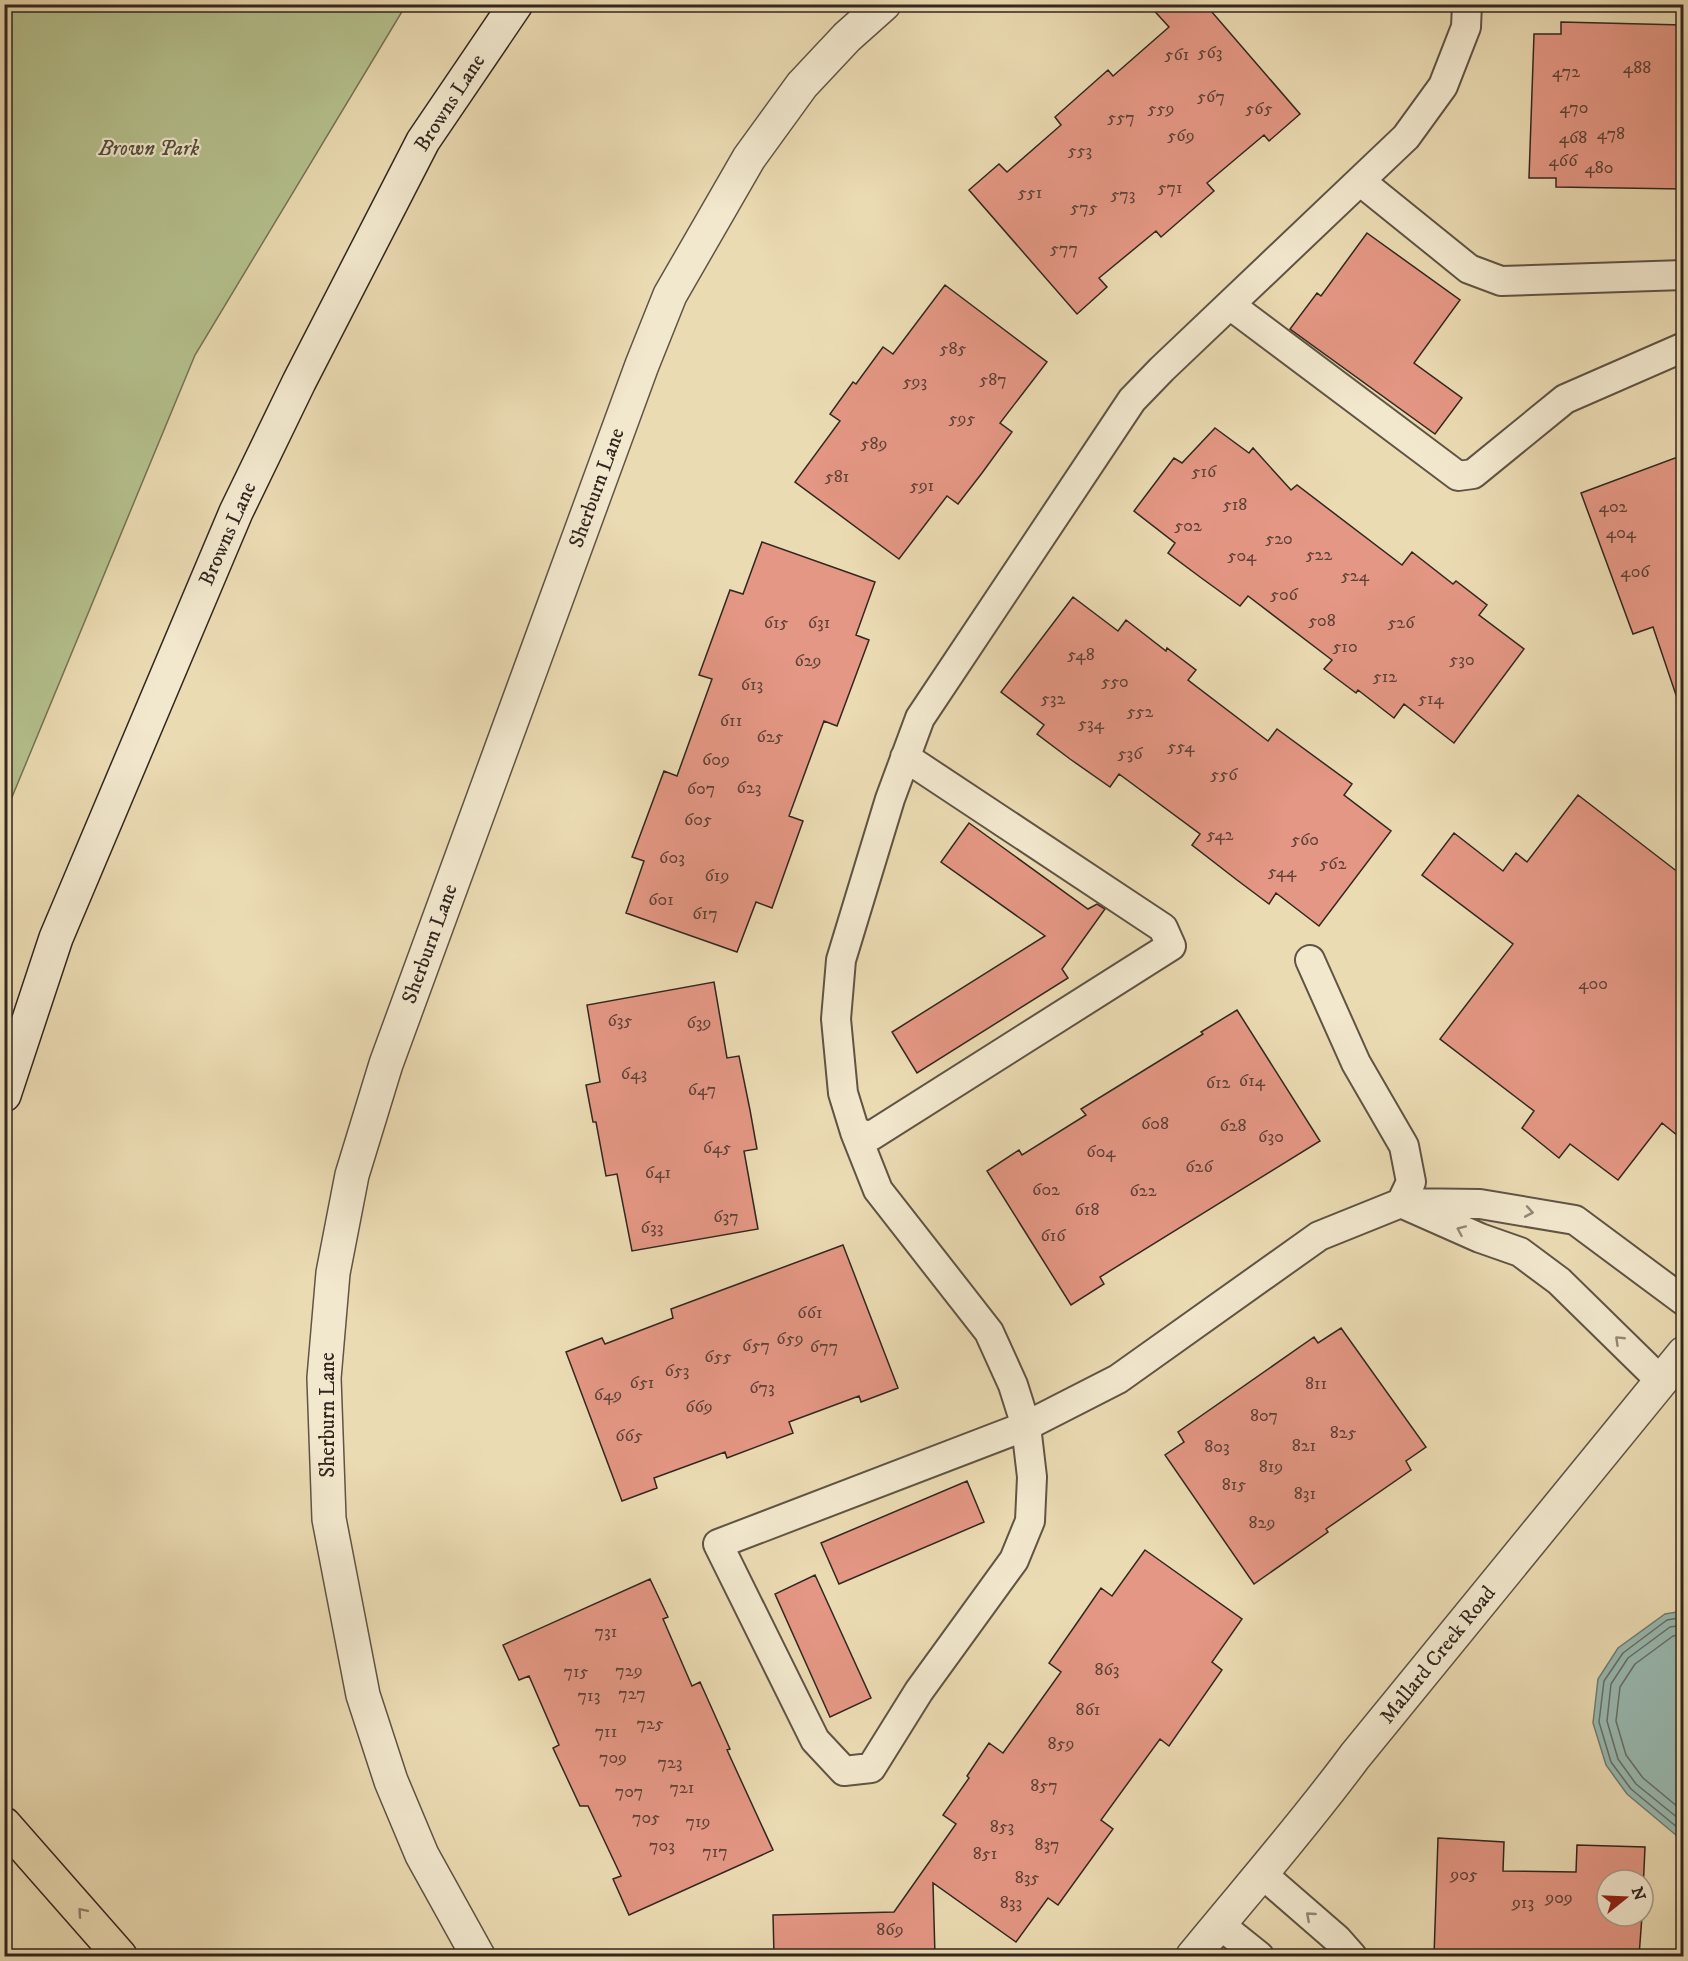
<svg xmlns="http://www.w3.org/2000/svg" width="1688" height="1961" viewBox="0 0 1688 1961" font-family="'IM FELL DW Pica',serif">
  <rect width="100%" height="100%" fill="#ebdbb3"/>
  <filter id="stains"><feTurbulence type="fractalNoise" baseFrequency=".00333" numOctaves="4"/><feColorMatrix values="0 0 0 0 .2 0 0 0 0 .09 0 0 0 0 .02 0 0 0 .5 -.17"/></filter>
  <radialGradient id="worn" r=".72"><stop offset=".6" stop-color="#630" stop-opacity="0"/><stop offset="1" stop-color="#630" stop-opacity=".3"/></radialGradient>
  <path fill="#b5c18e" stroke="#747456" stroke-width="1.5" d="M 5,4 L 406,5 L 195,355 L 5,814 Z"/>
  <path fill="#99bab2" stroke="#707f77" stroke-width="1.5" d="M 1683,1611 L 1684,1611 L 1683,1841 L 1627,1794 L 1606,1765 L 1593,1723 L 1598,1679 L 1618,1648 L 1665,1614 Z"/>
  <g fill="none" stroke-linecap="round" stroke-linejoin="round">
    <path stroke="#667068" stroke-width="1.5" d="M 1684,1617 L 1667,1620 L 1623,1653 L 1604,1681 L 1599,1722 L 1611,1762 L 1631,1789 L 1684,1833
      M 1684,1625 L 1670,1627 L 1628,1658 L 1611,1684 L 1607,1721 L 1618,1759 L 1636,1784 L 1684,1823
      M 1684,1634 L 1673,1636 L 1635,1664 L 1620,1687 L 1616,1721 L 1626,1755 L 1643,1778 L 1684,1812"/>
  </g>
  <path fill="#e49784" stroke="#32271f" stroke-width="1.5" d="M 1148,4 L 1205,4 L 1300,114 L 1269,141 L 1264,135 L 1207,183 L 1214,191 L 1161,237 L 1156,231 L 1099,278 L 1107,287 L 1077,314 L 969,190 L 999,164 L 1007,172 L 1061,125 L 1055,117 L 1108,70 L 1113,76 L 1169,27 Z
    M 1561,22 L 1683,25 L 1683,189 L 1556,187 L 1556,178 L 1529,178 L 1534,34 L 1561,34 Z
    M 1367,233 L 1460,300 L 1414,363 L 1462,398 L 1435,434 L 1290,329 L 1317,293 L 1321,296 Z
    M 945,285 L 1047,362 L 1000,423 L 1012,432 L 982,473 L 958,504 L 947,496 L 899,559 L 795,482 L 840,421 L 830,414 L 853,382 L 856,384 L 883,347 L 893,354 Z
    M 1215,428 L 1249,453 L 1253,448 L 1291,490 L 1297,485 L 1402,565 L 1412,552 L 1453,584 L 1456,581 L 1487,605 L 1479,615 L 1524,649 L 1454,743 L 1404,704 L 1394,718 L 1358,690 L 1356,693 L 1324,669 L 1332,660 L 1248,596 L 1240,606 L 1200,577 L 1168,553 L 1175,543 L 1134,511 L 1174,458 L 1182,463 Z
    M 1683,455 L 1683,694 L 1676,695 L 1653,627 L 1633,634 L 1581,493 Z
    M 762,542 L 875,582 L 856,635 L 869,640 L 837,726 L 824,721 L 789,816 L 803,821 L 772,908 L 756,902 L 737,952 L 626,913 L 644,861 L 632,857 L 664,771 L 677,776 L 712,679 L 699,675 L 730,590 L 743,594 Z
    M 1073,597 L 1118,631 L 1126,620 L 1166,651 L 1167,648 L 1196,670 L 1188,680 L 1268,741 L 1277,729 L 1352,784 L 1344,795 L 1391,831 L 1319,926 L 1276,893 L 1269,904 L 1237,880 L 1192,845 L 1200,834 L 1119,774 L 1110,787 L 1070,759 L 1037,734 L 1044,725 L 1001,692 Z
    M 1578,795 L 1683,876 L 1683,1140 L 1662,1123 L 1618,1180 L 1570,1144 L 1559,1158 L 1522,1128 L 1534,1111 L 1440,1039 L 1513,944 L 1422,875 L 1454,833 L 1503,871 L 1516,853 L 1527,862 Z
    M 969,823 L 1088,909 L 1097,904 L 1105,909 L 1062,969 L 1068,978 L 917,1073 L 892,1032 L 1045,936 L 941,862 Z
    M 714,982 L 727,1058 L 739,1056 L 750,1110 L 757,1149 L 744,1151 L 758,1229 L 632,1251 L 617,1174 L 606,1176 L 596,1122 L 593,1122 L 586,1085 L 600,1082 L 587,1005 Z
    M 1237,1010 L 1320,1141 L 1100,1277 L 1104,1284 L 1071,1305 L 987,1171 L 1019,1150 L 1022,1155 L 1086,1115 L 1081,1109 L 1203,1034 L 1201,1032 Z
    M 843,1245 L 898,1388 L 861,1402 L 859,1396 L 789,1422 L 793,1433 L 727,1458 L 725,1452 L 654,1478 L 657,1488 L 622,1501 L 566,1352 L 602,1338 L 605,1344 L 673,1318 L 671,1309 Z
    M 1341,1328 L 1426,1447 L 1406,1461 L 1411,1470 L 1326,1529 L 1328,1532 L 1254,1584 L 1165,1455 L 1184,1442 L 1178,1432 L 1314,1337 L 1318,1343 Z
    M 967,1481 L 984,1522 L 839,1584 L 821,1543 Z
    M 1145,1550 L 1242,1619 L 1212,1662 L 1222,1670 L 1169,1746 L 1160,1739 L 1101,1820 L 1113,1829 L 1058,1905 L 1048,1898 L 1016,1942 L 933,1883 L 935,1956 L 774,1956 L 773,1915 L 894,1912 L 956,1824 L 943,1815 L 969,1778 L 967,1776 L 989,1743 L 1003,1753 L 1061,1672 L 1049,1663 L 1079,1620 L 1101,1588 L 1112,1596 Z
    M 815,1575 L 871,1698 L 830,1717 L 775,1594 Z
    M 650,1579 L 668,1617 L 663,1619 L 692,1686 L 700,1682 L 730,1749 L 727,1750 L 773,1850 L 629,1915 L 613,1879 L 621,1876 L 588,1806 L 580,1806 L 553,1748 L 559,1745 L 529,1676 L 519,1680 L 503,1645 Z
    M 1438,1838 L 1504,1842 L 1503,1871 L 1576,1872 L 1577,1845 L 1645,1847 L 1643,1891 L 1643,1880 L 1607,1880 L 1607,1916 L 1642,1916 L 1639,1956 L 1434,1956 Z"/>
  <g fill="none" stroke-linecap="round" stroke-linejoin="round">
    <g stroke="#605444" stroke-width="32">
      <path id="lane" d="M 1360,181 L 1469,269 L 1501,281 L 1684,275
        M 1230,305 L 1458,476 L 1473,474 L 1565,399 L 1684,347
        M 905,757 L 1163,928 L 1171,946 L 871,1136 L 855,1132 L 843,1093 L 836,1019 L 841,960 L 890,799 L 920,718 L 1132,400 L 1162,369 L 1406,137 L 1443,86 L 1466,27 L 1467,4
        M 855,1132 L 878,1190 L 989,1332 L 1013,1385 L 1026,1426 L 1032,1477 L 1030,1521 L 1014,1560 L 919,1691 L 871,1768 L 844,1771 L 815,1740 L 718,1544 L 1026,1426 L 1118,1379 L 1319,1236 L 1401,1203 L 1411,1182 L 1404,1146 L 1356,1063 L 1310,960
        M 1661,1381 L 1559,1281 L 1520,1252 L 1480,1238 L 1401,1203 L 1480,1204 L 1575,1220 L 1684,1301
        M 1261,1873 L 1337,1939 L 1352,1956
        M 1219,1924 L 1259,1956"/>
    </g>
    <g stroke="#605444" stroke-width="36">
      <path id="street" d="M 478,1956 L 422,1855 L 391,1781 L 363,1695 L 329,1519 L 324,1378 L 333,1273 L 352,1175 L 386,1064 L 642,365 L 670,295 L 749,158 L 802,85 L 847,37 L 884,4
        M 1193,1956 C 1247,1890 1304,1825 1355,1756 L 1684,1353"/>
    </g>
    <g stroke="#32271f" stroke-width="36">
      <path id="secondary" d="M 4,1095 L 56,938 L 236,512 L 299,382 L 423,141 L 516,4"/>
    </g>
    <g stroke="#32271f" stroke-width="36">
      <path id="highway" d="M 4,1824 L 120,1956"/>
    </g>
    <use href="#lane" stroke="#f2e8ce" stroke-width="28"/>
    <use href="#street" stroke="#f2e8ce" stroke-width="33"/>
    <use href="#secondary" stroke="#f2e8ce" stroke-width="33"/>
    <use href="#highway" stroke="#ebdbb3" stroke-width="33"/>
  </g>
  <defs><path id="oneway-chevron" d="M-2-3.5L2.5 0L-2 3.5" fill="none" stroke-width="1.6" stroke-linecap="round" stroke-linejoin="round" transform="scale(1.5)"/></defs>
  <g stroke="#928876">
    <use href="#oneway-chevron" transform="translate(1529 1212) rotate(10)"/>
    <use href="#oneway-chevron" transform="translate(1461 1230) rotate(-156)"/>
    <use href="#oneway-chevron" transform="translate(1619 1340) rotate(-136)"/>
    <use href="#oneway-chevron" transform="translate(1310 1916) rotate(-139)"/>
  </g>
  <use stroke="#8e8169" href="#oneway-chevron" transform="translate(82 1912) rotate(-131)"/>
  <g text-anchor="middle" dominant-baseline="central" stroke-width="4.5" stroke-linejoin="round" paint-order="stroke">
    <g font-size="18" fill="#5e4338">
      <text x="1210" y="53">563</text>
      <text x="1177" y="55">561</text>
      <text x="1637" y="68">488</text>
      <text x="1566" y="72">472</text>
      <text x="1211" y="97">567</text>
      <text x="1574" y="108">470</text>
      <text x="1161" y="109">559</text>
      <text x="1259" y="109">565</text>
      <text x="1121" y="118">557</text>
      <text x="1611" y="134">478</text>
      <text x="1181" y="136">569</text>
      <text x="1573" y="138">468</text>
      <text x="1080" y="151">553</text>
      <text x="1563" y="161">466</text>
      <text x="1599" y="168">480</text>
      <text x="1170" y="188">571</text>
      <text x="1030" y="193">551</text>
      <text x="1123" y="195">573</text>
      <text x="1084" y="208">575</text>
      <text x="1064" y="249">577</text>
      <text x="953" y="349">585</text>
      <text x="993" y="380">587</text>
      <text x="915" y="382">593</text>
      <text x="962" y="419">595</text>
      <text x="874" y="444">589</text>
      <text x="1204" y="472">516</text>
      <text x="837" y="477">581</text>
      <text x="922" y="486">591</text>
      <text x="1235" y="505">518</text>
      <text x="1613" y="507">402</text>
      <text x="1188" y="526">502</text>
      <text x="1621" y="533">404</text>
      <text x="1279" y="539">520</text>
      <text x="1319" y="555">522</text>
      <text x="1242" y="556">504</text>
      <text x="1635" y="572">406</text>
      <text x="1355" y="576">524</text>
      <text x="1284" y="595">506</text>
      <text x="1322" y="621">508</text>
      <text x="776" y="623">615</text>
      <text x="819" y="623">631</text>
      <text x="1401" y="623">526</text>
      <text x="1345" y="647">510</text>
      <text x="1081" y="655">548</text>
      <text x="1462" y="660">530</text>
      <text x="808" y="661">629</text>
      <text x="1385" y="677">512</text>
      <text x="1115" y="682">550</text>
      <text x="752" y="685">613</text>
      <text x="1053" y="699">532</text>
      <text x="1431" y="699">514</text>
      <text x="1140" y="712">552</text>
      <text x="731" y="721">611</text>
      <text x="1091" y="724">534</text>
      <text x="770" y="737">625</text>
      <text x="1181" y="747">554</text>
      <text x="1130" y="754">536</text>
      <text x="716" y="760">609</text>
      <text x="1224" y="775">556</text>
      <text x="749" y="788">623</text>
      <text x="701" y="789">607</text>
      <text x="698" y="820">605</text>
      <text x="1220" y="835">542</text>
      <text x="1305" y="840">560</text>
      <text x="672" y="858">603</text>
      <text x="1333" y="864">562</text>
      <text x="1282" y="872">544</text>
      <text x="717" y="876">619</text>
      <text x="661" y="900">601</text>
      <text x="705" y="914">617</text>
      <text x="1593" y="984">400</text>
      <text x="620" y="1021">635</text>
      <text x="699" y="1023">639</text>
      <text x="634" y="1074">643</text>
      <text x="1252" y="1081">614</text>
      <text x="1218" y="1083">612</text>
      <text x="702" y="1090">647</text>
      <text x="1155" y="1124">608</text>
      <text x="1233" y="1126">628</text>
      <text x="1271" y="1137">630</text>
      <text x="717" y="1148">645</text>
      <text x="1101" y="1152">604</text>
      <text x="1199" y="1167">626</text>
      <text x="658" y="1173">641</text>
      <text x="1046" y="1190">602</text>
      <text x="1143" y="1191">622</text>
      <text x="1087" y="1210">618</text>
      <text x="726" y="1217">637</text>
      <text x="652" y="1228">633</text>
      <text x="1053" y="1236">616</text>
      <text x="810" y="1313">661</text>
      <text x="790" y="1339">659</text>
      <text x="756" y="1346">657</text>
      <text x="824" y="1347">677</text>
      <text x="718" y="1357">655</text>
      <text x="677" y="1371">653</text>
      <text x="642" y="1383">651</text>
      <text x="1316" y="1384">811</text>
      <text x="762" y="1388">673</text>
      <text x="608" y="1395">649</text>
      <text x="699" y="1407">669</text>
      <text x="1264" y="1416">807</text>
      <text x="1343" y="1433">825</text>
      <text x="629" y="1436">665</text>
      <text x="1304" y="1446">821</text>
      <text x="1217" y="1447">803</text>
      <text x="1271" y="1467">819</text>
      <text x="1234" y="1485">815</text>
      <text x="1305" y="1494">831</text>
      <text x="1262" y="1523">829</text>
      <text x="606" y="1632">731</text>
      <text x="1107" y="1670">863</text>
      <text x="629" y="1671">729</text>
      <text x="576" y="1672">715</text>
      <text x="632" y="1694">727</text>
      <text x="589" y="1696">713</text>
      <text x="1088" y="1710">861</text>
      <text x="650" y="1724">725</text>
      <text x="606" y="1732">711</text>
      <text x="1061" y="1744">859</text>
      <text x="613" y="1758">709</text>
      <text x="670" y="1763">723</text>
      <text x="1044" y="1786">857</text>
      <text x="682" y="1788">721</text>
      <text x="629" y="1792">707</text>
      <text x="646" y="1818">705</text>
      <text x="698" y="1822">719</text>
      <text x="1002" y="1827">853</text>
      <text x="1047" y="1845">837</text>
      <text x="662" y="1846">703</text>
      <text x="715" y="1852">717</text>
      <text x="985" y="1854">851</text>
      <text x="1464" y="1875">905</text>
      <text x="1027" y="1878">835</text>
      <text x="1559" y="1898">909</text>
      <text x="1011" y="1903">833</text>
      <text x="1523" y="1903">913</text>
      <text x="890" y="1930">869</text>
    </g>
    <g font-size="21" fill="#32271f" stroke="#f2e8ce">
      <text transform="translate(450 103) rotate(-57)">Browns Lane</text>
      <text transform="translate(597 488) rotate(-70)">Sherburn Lane</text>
      <text transform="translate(228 534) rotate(-66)">Browns Lane</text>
      <text transform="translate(430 944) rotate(-70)">Sherburn Lane</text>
      <text transform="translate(328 1415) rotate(-90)">Sherburn Lane</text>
      <text transform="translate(1438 1655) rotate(-51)">Mallard Creek Road</text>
    </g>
    <g font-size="21" font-style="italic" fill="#534e3b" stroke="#f2e8ce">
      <text x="149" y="149">Brown Park</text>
    </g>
  </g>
  <rect width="1688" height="1961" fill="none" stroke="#ebdbb3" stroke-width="24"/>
  <rect x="6" y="6" width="1676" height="1949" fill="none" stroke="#32271f" stroke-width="3"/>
  <rect x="12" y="12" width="1664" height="1937" fill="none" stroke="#32271f" stroke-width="1.5"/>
  <g transform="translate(1625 1898) rotate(72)"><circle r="28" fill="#f2e8ce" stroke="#a59b88" stroke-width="1.5"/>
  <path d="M0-4.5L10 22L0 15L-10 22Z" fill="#8f2418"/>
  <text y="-9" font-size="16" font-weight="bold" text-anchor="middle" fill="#32271f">N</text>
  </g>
  <rect width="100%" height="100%" filter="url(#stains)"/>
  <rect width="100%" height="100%" fill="url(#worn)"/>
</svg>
